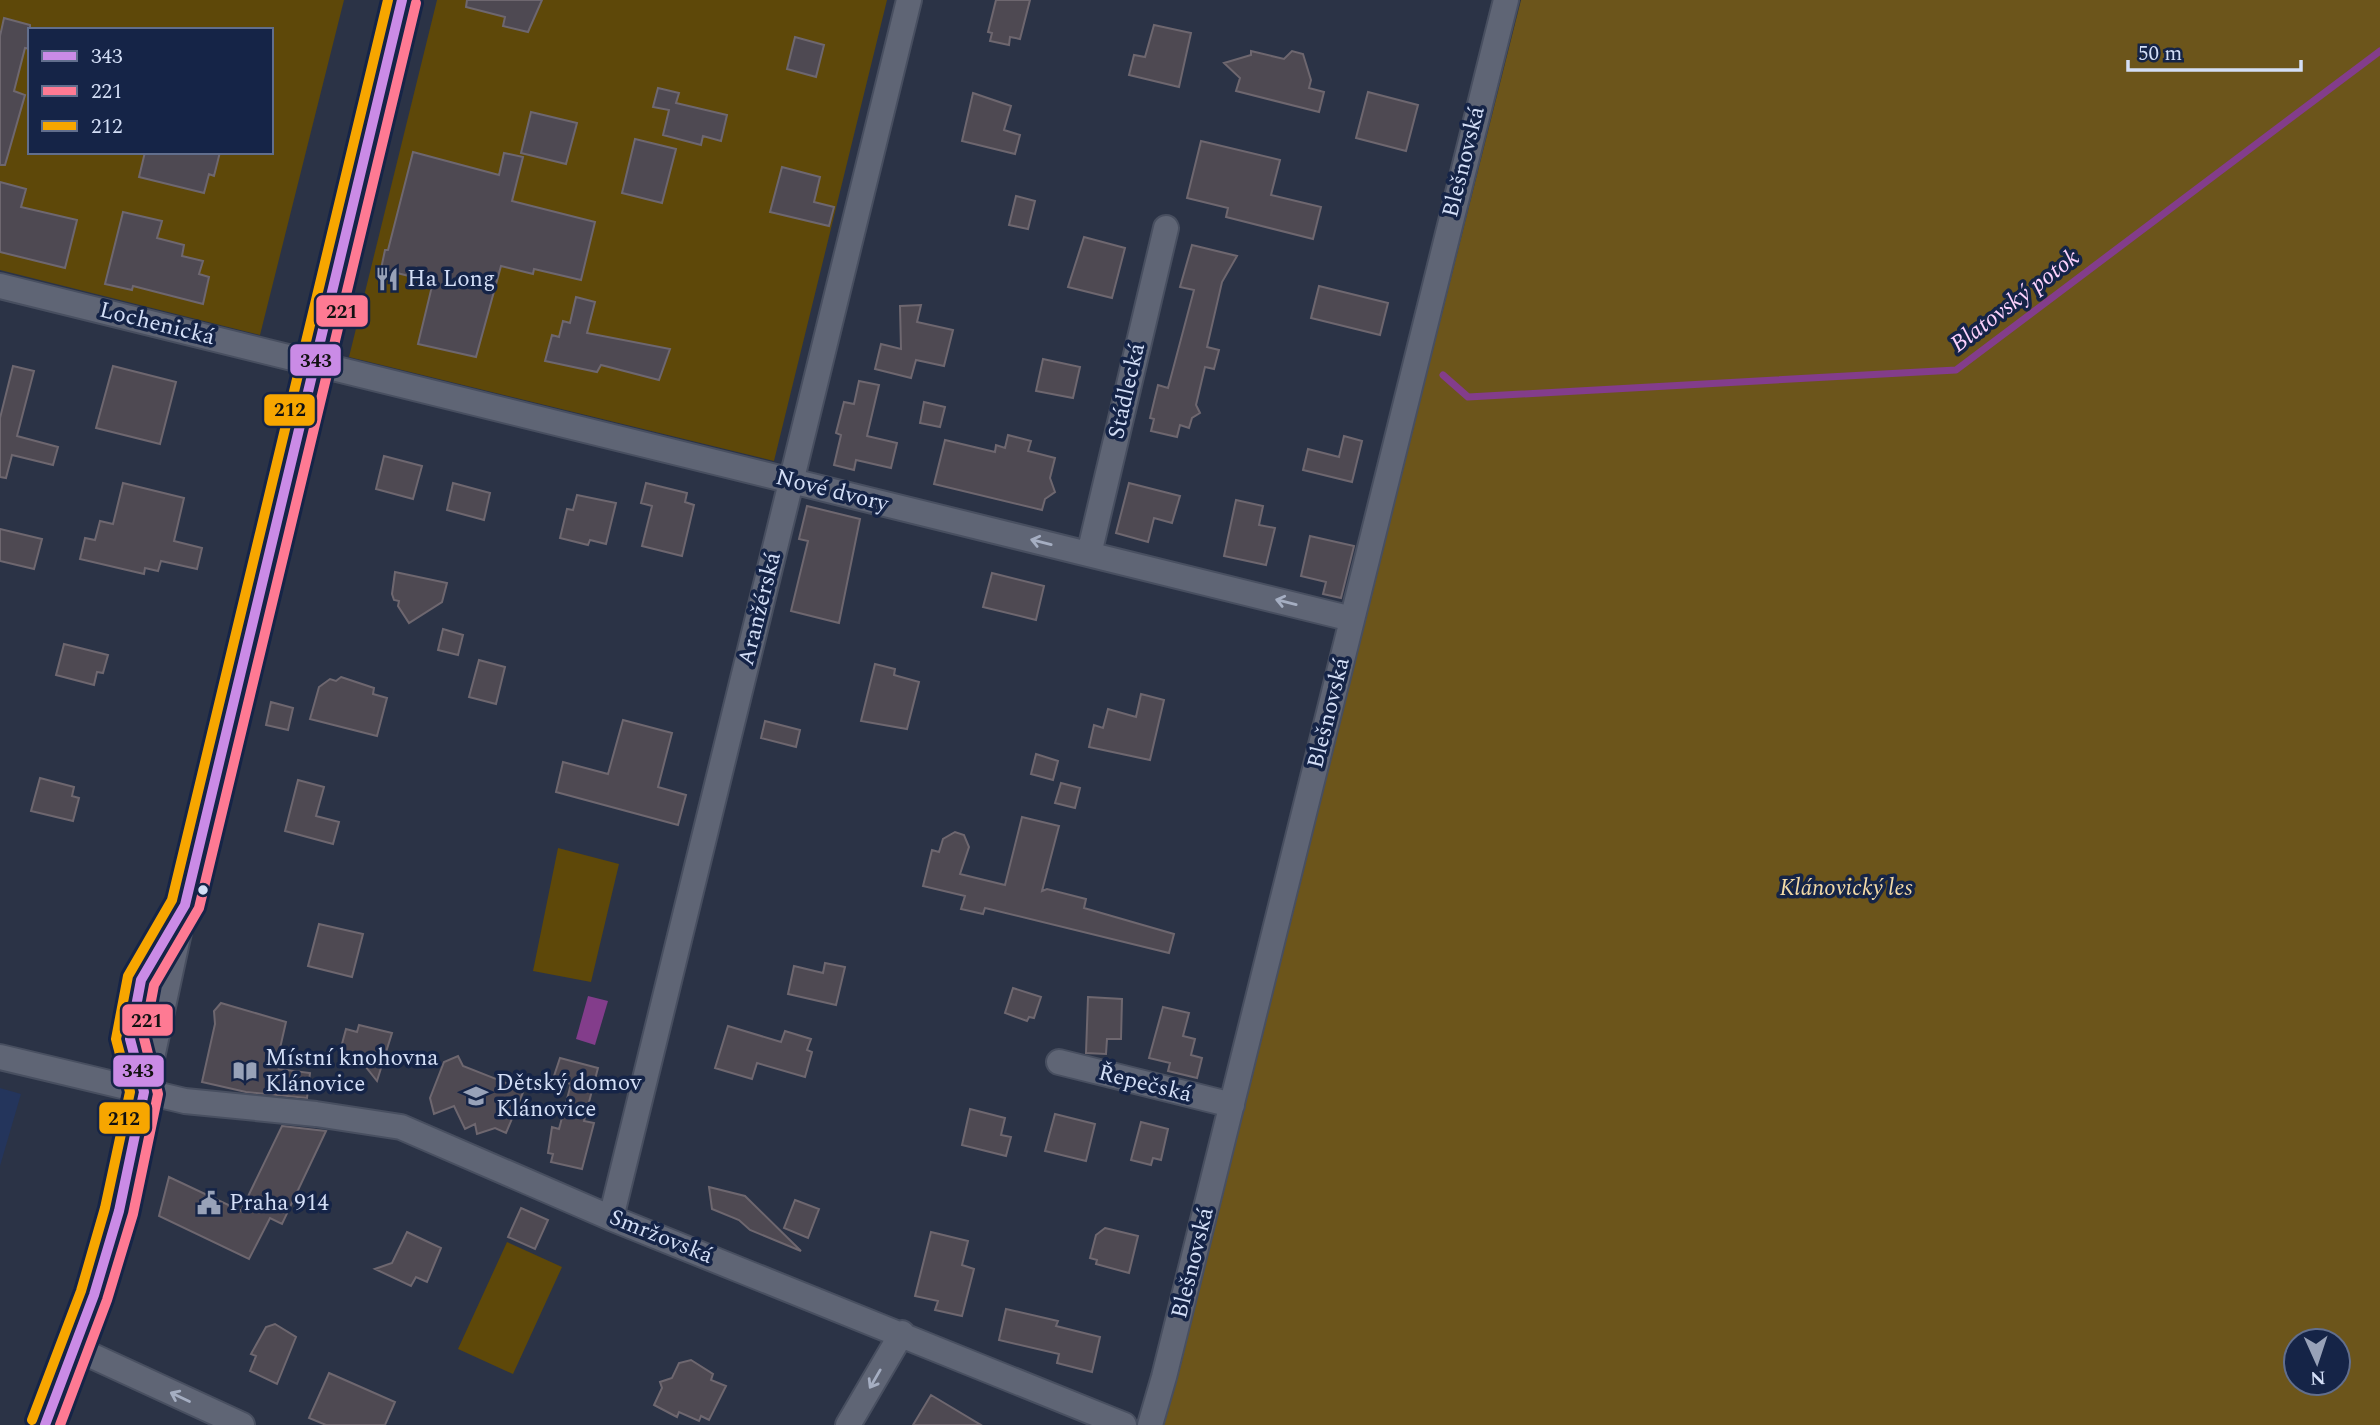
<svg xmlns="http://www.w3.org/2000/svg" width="2380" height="1425" viewBox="0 0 2380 1425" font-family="Spectral,serif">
  <rect width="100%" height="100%" fill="#2b3346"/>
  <path fill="#24355c" d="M 0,1088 L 21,1094 L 0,1166 Z"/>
  <path fill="#5e4809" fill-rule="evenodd" d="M 0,0 L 344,0 L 260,335 L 0,270 ZM 30,30 L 271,30 L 271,152 L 30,152 Z
    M 437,0 L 887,0 L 774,461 L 349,357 Z
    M 558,848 L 619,864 L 591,982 L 533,971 Z
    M 507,1242 L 562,1267 L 513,1374 L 458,1349 Z"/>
  <path fill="#6c551b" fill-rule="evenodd" d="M 1521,0 L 2380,0 L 2380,1425 L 1162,1425 ZM 2296,1341 L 2338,1341 L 2338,1383 L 2296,1383 Z"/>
  <path fill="#833d8b" d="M 588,996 L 608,1001 L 595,1045 L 576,1039 Z"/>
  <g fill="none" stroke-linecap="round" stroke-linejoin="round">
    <path stroke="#833d8b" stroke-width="7" d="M 1443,375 L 1468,397 L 1956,370 L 2380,51"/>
  </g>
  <path fill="#4e4952" stroke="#6e676f" stroke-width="2" d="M 467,0 L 542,0 L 528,32 L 503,26 L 505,17 L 466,7 Z
    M 996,0 L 1030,0 L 1020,39 L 1010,37 L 1009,45 L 990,41 L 992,33 L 988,32 Z
    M 4,18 L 30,25 L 30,49 L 25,48 L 14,91 L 25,95 L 5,165 L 0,165 L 0,36 Z
    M 1154,25 L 1191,33 L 1179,87 L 1129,75 L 1134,55 L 1145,57 Z
    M 795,37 L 824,45 L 816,77 L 787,69 Z
    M 1251,51 L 1284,59 L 1292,51 L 1303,54 L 1311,80 L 1309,88 L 1324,92 L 1319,112 L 1236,91 L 1240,78 L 1224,63 L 1251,55 Z
    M 658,88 L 679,93 L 676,103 L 727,115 L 721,141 L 703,136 L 701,145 L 663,135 L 669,110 L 653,107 Z
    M 1368,92 L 1418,105 L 1406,151 L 1356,138 Z
    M 973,93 L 1011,106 L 1004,130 L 1020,135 L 1015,154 L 962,141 Z
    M 531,112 L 577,123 L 566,164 L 521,153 Z
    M 635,139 L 676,149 L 662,203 L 622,193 Z
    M 1201,141 L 1280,160 L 1271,195 L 1321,207 L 1313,239 L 1226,217 L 1228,208 L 1187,198 Z
    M 145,152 L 220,152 L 214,176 L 209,174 L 204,193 L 139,177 Z
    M 413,152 L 499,175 L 504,153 L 523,157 L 512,201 L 595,222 L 581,280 L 534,269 L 533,274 L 501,266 L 476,357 L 418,344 L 433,282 L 381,269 L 385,250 L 388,250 Z
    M 782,167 L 820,177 L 814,202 L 834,207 L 829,226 L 770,212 Z
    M 0,182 L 26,189 L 21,207 L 77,220 L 65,268 L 0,252 Z
    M 1016,196 L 1035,201 L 1028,229 L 1009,225 Z
    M 123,212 L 162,221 L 157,238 L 184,245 L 182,256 L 203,261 L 199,274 L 209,277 L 203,304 L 133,286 L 132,290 L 105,284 Z
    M 1084,237 L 1125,248 L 1112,298 L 1068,287 Z
    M 1192,245 L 1237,256 L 1222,282 L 1207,347 L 1219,350 L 1214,369 L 1205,367 L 1196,405 L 1200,413 L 1192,418 L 1189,428 L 1180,425 L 1177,437 L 1151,431 L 1154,419 L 1150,418 L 1158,385 L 1168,388 L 1194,290 L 1180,287 Z
    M 1319,286 L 1388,303 L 1380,335 L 1311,318 Z
    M 576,297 L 595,302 L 587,333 L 670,349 L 659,380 L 601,365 L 597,372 L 545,361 L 552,335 L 559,337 L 563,321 L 570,323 Z
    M 921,305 L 917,322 L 953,330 L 944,366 L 916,360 L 911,378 L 875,369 L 881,344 L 901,349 L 900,306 Z
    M 1043,359 L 1080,367 L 1073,398 L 1036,391 Z
    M 13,366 L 34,371 L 17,436 L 58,447 L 53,465 L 12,455 L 6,478 L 0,477 L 0,418 Z
    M 113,366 L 176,382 L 160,444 L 96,428 Z
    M 859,381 L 879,385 L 867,436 L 897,443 L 891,468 L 856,460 L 854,470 L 834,465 L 841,435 L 836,433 L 844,402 L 854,404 Z
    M 924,402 L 945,407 L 940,427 L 920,423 Z
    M 1008,435 L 1031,441 L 1028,451 L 1055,458 L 1050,478 L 1055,492 L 1045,499 L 1042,510 L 934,484 L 945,440 L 995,452 L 996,445 L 1005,448 Z
    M 1344,436 L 1362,441 L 1352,482 L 1303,470 L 1308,449 L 1339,457 Z
    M 384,456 L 422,466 L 413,499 L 376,489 Z
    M 123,483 L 184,498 L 174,541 L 202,548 L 197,569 L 161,561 L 158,571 L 145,568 L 144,574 L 80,559 L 85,538 L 95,540 L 100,521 L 113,524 Z
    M 453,483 L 490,493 L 484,520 L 447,510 Z
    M 646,483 L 687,493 L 685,502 L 694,505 L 682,556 L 642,546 L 652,506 L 641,503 Z
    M 1129,483 L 1180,496 L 1172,523 L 1154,518 L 1148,542 L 1116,533 Z
    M 577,495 L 616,503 L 606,544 L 590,540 L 588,545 L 560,538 L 567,509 L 573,510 Z
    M 1236,500 L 1263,506 L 1259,525 L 1275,528 L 1266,565 L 1224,556 Z
    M 807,506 L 860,519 L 839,623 L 791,611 L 808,541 L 799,539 Z
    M 0,529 L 42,539 L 34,569 L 0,561 Z
    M 1310,536 L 1354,546 L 1341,598 L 1323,594 L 1326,582 L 1301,576 Z
    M 395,572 L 447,583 L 442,602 L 409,623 L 398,606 L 399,601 L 394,600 L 392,594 Z
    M 992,573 L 1044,586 L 1036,620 L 983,607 Z
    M 443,629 L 463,635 L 458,655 L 438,650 Z
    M 64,644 L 108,655 L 103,673 L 97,672 L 94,685 L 56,675 Z
    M 479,660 L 505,667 L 496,704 L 469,697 Z
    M 875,664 L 895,669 L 894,675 L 919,682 L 907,729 L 861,721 Z
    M 341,677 L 374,688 L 373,694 L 387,698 L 377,736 L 310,719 L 319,687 L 330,679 L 336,681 Z
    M 1141,694 L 1164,700 L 1150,760 L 1089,747 L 1094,725 L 1103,728 L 1108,709 L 1136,717 Z
    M 271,702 L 293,708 L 288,730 L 266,725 Z
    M 623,720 L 672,733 L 658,787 L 686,795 L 678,825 L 556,792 L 563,762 L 608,774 Z
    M 765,721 L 800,730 L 796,747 L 761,738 Z
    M 1036,754 L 1058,761 L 1053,780 L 1031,774 Z
    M 40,778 L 74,787 L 72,796 L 79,798 L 73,821 L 31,811 Z
    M 298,780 L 324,787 L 316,816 L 339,822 L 333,844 L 285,831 Z
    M 1061,783 L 1080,788 L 1075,808 L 1055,803 Z
    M 1022,817 L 1059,826 L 1042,891 L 1047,889 L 1086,899 L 1084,908 L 1174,934 L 1169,953 L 985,908 L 983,914 L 961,909 L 965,896 L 923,886 L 932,850 L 939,852 L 943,839 L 955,832 L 964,835 L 969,847 L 960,874 L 1005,885 Z
    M 319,924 L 363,934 L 352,977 L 308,966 Z
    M 825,963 L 845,967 L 836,1005 L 788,994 L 794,966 L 823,973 Z
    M 1013,988 L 1041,997 L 1034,1018 L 1029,1017 L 1027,1021 L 1005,1013 Z
    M 1088,997 L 1122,999 L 1121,1039 L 1107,1039 L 1106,1054 L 1086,1053 Z
    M 221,1003 L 286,1022 L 278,1057 L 282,1059 L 279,1069 L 310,1073 L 307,1098 L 246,1092 L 202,1082 L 215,1024 L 214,1011 Z
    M 1163,1007 L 1189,1013 L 1183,1036 L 1195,1039 L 1191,1055 L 1202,1058 L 1197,1078 L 1168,1071 L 1170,1063 L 1149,1058 Z
    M 359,1025 L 392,1033 L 377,1081 L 361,1061 L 339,1055 L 346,1029 L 357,1032 Z
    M 728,1026 L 781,1042 L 785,1031 L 811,1039 L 807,1050 L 812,1052 L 805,1077 L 757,1063 L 752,1079 L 715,1068 Z
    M 458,1056 L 463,1066 L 524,1090 L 506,1133 L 495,1128 L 477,1134 L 475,1124 L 465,1129 L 454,1106 L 434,1114 L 430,1098 L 444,1062 Z
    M 560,1058 L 598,1068 L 584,1121 L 594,1123 L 582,1169 L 551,1162 L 553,1154 L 548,1153 L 552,1127 L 559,1129 L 571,1084 L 553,1079 Z
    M 970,1109 L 1005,1118 L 1001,1135 L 1011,1137 L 1006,1156 L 962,1145 Z
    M 1055,1114 L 1095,1124 L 1086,1161 L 1045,1151 Z
    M 1141,1122 L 1168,1129 L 1161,1160 L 1153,1158 L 1151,1165 L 1131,1160 Z
    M 282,1126 L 326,1131 L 282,1224 L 270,1218 L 249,1259 L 159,1216 L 169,1177 L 241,1211 Z
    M 709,1187 L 745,1196 L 801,1251 L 750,1230 L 739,1220 L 712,1209 Z
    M 795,1200 L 819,1209 L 808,1238 L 784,1228 Z
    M 521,1208 L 548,1220 L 535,1249 L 508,1237 Z
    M 1105,1228 L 1138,1236 L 1129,1273 L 1096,1264 L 1097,1260 L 1090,1258 L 1096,1235 Z
    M 407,1232 L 441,1248 L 427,1282 L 416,1277 L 411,1286 L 375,1269 L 392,1263 Z
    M 931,1232 L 968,1241 L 962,1265 L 974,1269 L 962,1316 L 935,1310 L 938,1301 L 915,1296 Z
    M 1006,1309 L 1058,1321 L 1056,1326 L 1100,1337 L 1092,1372 L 1057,1363 L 1059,1354 L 999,1340 Z
    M 275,1324 L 296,1337 L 277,1384 L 250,1371 L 256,1356 L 251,1354 L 266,1327 Z
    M 691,1360 L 713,1374 L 711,1380 L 726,1386 L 709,1420 L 701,1416 L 699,1421 L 679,1412 L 677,1417 L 654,1405 L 662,1388 L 660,1382 L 672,1378 L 679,1363 Z
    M 329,1373 L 395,1402 L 385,1425 L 326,1425 L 309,1418 Z
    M 931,1395 L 981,1425 L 913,1425 Z"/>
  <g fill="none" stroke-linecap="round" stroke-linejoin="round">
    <g stroke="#484f60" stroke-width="28">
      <path id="minor" d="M 0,286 L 1352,619
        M 1089,554 L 1166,228
        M 0,1057 L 185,1101 L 316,1114 L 401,1127 L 611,1218 L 1124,1425
        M 1059,1062 L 1232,1105
        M 611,1218 L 909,0
        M 75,1348 L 242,1425
        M 45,1425 L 94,1295 L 119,1211 L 210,788 L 402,0
        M 848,1425 L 902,1333
        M 1150,1425 L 1164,1377 L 1506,0"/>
    </g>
    <use href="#minor" stroke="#5f6575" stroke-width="24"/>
    <g stroke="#152447" stroke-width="16">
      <path id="bus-1" d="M 45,1425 L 94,1295 L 119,1211 L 144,1092 L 130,1039 L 141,980 L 185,905 L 402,0"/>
    </g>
    <g stroke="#152447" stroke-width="16">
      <path id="bus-2" d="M 60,1425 L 107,1300 L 133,1214 L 158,1094 L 144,1038 L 154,985 L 199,908 L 416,3"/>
    </g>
    <g stroke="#152447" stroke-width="16">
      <path id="bus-3" d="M 32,1420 L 81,1291 L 105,1208 L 130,1092 L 116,1039 L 128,976 L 172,900 L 388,0"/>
    </g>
    <use href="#bus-1" stroke="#ca8be6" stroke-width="10"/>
    <use href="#bus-2" stroke="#fe7a93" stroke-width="10"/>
    <use href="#bus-3" stroke="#f7a600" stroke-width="10"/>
  </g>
  <defs><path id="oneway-shaft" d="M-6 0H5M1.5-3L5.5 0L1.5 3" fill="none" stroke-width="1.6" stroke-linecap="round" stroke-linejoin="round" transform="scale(1.75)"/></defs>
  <g stroke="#a5aec2">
    <use href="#oneway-shaft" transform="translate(1041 542) rotate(-166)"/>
    <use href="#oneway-shaft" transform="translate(1286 602) rotate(-166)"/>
    <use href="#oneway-shaft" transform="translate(875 1379) rotate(120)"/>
    <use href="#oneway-shaft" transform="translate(180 1397) rotate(-155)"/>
  </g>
  <defs>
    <g id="restaurant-bare" transform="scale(1.89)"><path d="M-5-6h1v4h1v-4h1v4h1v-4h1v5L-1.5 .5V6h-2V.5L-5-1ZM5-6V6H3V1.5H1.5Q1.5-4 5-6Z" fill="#98a2b8" stroke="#152447" stroke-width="2.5" paint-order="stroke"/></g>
    <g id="library-bare" transform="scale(1.89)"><path d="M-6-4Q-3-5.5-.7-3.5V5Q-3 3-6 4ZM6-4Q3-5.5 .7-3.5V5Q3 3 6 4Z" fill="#98a2b8" stroke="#152447" stroke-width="2.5" paint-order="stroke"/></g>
    <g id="school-bare" transform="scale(1.89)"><path d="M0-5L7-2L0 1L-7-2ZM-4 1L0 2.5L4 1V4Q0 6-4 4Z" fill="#98a2b8" stroke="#152447" stroke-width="2.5" paint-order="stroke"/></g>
    <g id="civic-bare" transform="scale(1.89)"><path d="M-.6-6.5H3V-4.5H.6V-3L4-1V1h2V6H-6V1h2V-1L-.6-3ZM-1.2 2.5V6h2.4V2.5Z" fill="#98a2b8" stroke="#152447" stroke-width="2.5" paint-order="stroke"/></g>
  </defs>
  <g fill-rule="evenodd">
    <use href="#restaurant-bare" x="387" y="279"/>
    <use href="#library-bare" x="245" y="1071"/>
    <use href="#school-bare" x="476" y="1096"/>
    <use href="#civic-bare" x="209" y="1203"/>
  </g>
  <circle fill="#d3def6" stroke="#152447" stroke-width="2.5" cx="203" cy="890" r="6"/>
  <g text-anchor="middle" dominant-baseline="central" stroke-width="7" stroke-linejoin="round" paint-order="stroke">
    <g font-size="23" fill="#d3def6" stroke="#152447">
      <text transform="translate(1464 162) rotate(-76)">Blešnovská</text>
      <text transform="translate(157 324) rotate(14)">Lochenická</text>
      <text transform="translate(1127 391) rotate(-77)">Stádlecká</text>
      <text transform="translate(832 491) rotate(14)">Nové dvory</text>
      <text transform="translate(760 609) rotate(-76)">Aranžérská</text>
      <text transform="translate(1329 713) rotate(-76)">Blešnovská</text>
      <text transform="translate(1145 1084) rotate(14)">Řepečská</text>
      <text transform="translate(661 1237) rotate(22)">Smržovská</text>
      <text transform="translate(1193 1263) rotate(-76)">Blešnovská</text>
    </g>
    <g font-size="23" fill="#d3def6" stroke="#152447" text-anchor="start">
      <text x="407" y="279">Ha Long</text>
      <text x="265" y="1058">Místní knohovna<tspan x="265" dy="26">Klánovice</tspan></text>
      <text x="496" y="1083">Dětský domov<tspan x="496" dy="26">Klánovice</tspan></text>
      <text x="229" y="1203">Praha 914</text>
    </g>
    <g font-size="23" font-style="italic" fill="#f4dba7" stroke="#152447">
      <text x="1846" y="888">Klánovický les</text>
    </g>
    <g font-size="24" font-style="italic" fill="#fcd2fd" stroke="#152447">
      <text transform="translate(2015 301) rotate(-37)">Blatovský potok</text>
    </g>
  </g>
  <g stroke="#152447" stroke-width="2.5">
    <rect x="315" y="294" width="54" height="34" rx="7" fill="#fe7a93"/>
    <rect x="289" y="343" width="53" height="34" rx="7" fill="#ca8be6"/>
    <rect x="263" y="393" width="53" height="34" rx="7" fill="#f7a600"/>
    <rect x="121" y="1003" width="53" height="34" rx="7" fill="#fe7a93"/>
    <rect x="112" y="1054" width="53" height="34" rx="7" fill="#ca8be6"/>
    <rect x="98" y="1101" width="53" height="34" rx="7" fill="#f7a600"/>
  </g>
  <g font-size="19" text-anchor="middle" font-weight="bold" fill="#111">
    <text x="342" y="318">221</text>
    <text x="316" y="367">343</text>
    <text x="290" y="416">212</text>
    <text x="147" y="1027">221</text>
    <text x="138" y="1077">343</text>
    <text x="124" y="1125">212</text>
  </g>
  <rect x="28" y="28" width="245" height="126" fill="#152447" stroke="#616e8d" stroke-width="2"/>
  <rect x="42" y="51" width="35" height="10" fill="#ca8be6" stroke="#616e8d" stroke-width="2"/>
  <text x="91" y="63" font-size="21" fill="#d3def6">343</text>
  <rect x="42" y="86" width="35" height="10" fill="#fe7a93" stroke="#616e8d" stroke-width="2"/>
  <text x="91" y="98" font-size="21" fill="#d3def6">221</text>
  <rect x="42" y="121" width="35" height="10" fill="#f7a600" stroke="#616e8d" stroke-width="2"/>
  <text x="91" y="133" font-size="21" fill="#d3def6">212</text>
  <g transform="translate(2317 1362) rotate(177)"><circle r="33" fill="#152447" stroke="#616e8d" stroke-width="2"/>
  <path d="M0-5L12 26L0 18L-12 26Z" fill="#98a2b8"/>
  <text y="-10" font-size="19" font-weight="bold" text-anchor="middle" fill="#d3def6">N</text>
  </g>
  <path d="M2128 60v10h173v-10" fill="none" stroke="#d3def6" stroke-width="3.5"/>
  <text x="2138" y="60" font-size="21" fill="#d3def6" stroke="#152447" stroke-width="5" paint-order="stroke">50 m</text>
</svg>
